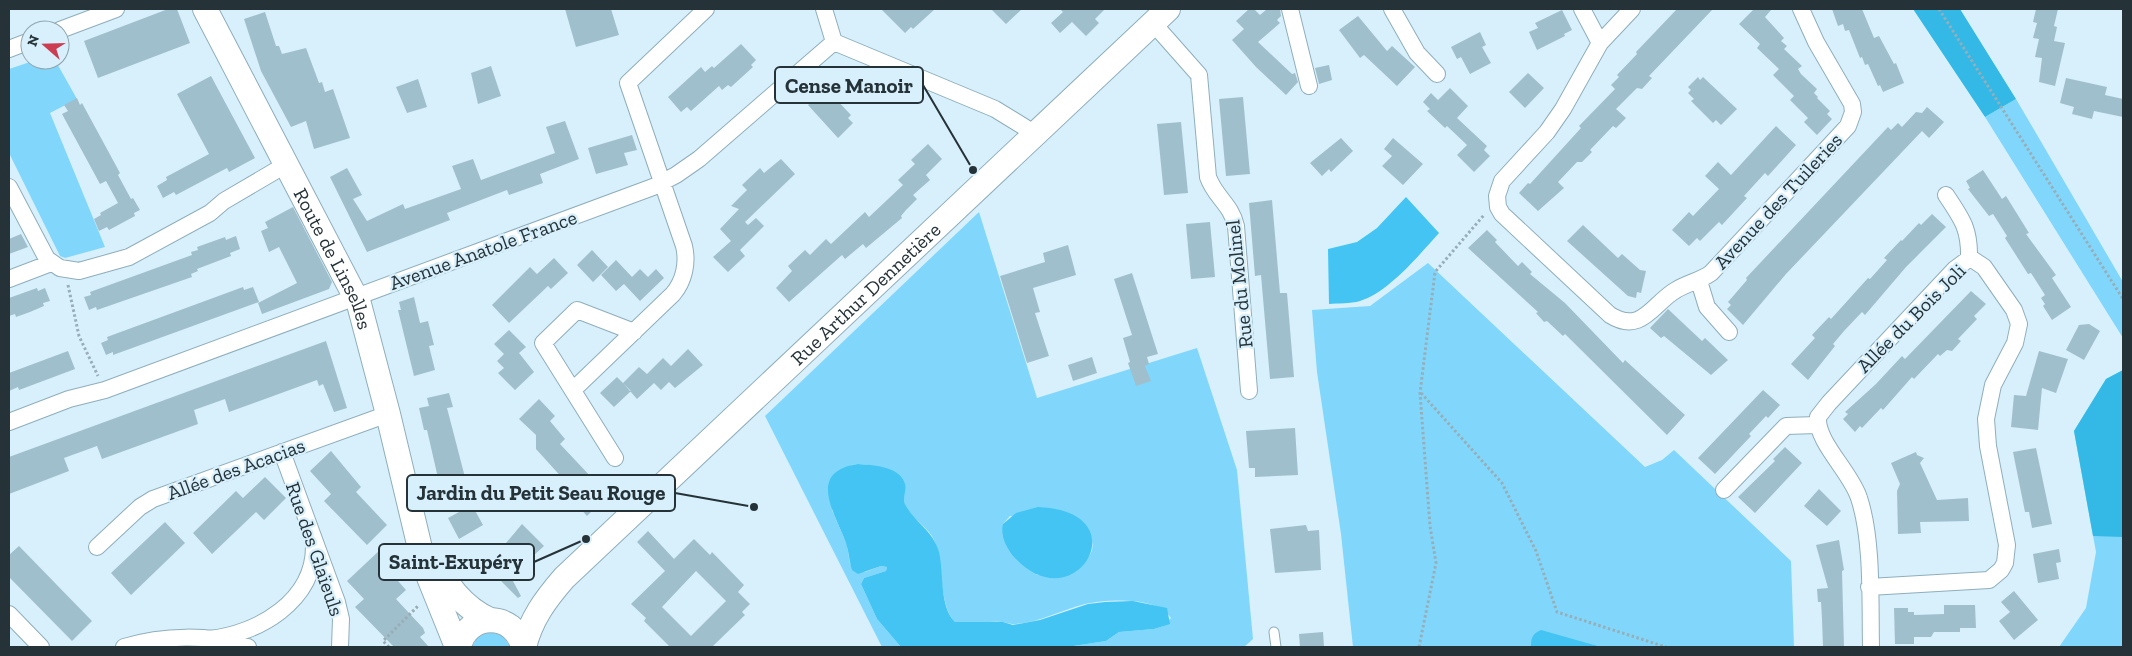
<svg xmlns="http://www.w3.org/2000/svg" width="2132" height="656" viewBox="0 0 2132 656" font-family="'Zilla Slab',serif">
  <rect width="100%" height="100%" fill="#d7f0fc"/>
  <path fill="#80d7fb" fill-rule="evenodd" d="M 36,60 L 55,60 L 77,99 L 50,113 L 105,247 L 65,258 L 60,256 L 9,153 L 9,69 Z
    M 2016,99 L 2123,282 L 2123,338 L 1985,117 Z
    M 979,212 L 1037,398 L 1197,348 L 1237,470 L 1253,639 L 1244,647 L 1067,647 L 1106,641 L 1119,632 L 1154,629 L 1163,626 L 1171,618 C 1158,596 1107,599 1085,604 C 1061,610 1040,622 1016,624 C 1011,625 1006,622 1001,622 C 986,621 970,625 955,622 C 939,606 943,562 934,540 C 928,525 905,516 903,500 C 903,495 904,489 905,484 C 886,472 875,461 851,465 L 832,510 L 847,545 L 850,564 L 865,572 L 881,566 L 887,567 L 886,571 L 864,578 L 861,584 L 877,619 L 901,647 L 882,647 L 765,416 ZM 1010,516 L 1083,522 C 1103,551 1089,559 1066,576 L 1037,575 L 1003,524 Z
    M 1428,263 L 1645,467 L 1662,460 L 1674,450 L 1791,561 L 1794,647 L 1353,647 L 1341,534 L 1317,372 L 1312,310 L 1370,306 Z
    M 2123,370 L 2123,647 L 2059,647 L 2086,608 L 2096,552 L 2074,431 L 2106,379 Z
    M 491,632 L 503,636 L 510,647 L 472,647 L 478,636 Z"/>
  <path fill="#34b9e7" d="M 1913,9 L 1960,9 L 2016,99 L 1985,117 Z
    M 2123,370 L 2123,537 L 2093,536 L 2074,431 L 2106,379 Z"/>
  <path fill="#43c4f3" d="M 1406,197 L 1439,233 C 1419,255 1389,292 1360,301 C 1350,304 1338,303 1329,304 L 1328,249 L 1357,242 L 1377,228 Z
    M 858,464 C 872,465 900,466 905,484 C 907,492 901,499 906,506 C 917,525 932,529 939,552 C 944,573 939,606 955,622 L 1003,622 L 1013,625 L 1040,620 L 1088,604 L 1105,602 L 1133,601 L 1167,608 L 1170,624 L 1154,629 L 1119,632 L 1106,641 L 1067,647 L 901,647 L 877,619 L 861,584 L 864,578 L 886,571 L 887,567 L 881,566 L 858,574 L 852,570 C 849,561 849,552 846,543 C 835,513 806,472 858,464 Z
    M 1038,507 C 1142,511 1075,623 1015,558 C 1007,549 1000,536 1003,524 L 1016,513 Z
    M 1541,630 L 1601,647 L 1531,647 C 1531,638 1532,634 1541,630 Z"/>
  <path fill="#a0bfcc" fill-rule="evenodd" d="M 168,9 L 177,9 L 190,43 L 98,78 L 84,41 Z
    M 565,9 L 611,9 L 619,35 L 576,47 Z
    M 881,9 L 935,9 L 913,29 L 911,27 L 905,33 Z
    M 991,9 L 1022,9 L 1006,24 Z
    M 1060,9 L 1105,9 L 1095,19 L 1099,23 L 1086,36 L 1072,22 L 1060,33 L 1051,23 L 1063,12 Z
    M 1249,9 L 1254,9 L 1260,15 L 1267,9 L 1280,9 L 1281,16 L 1277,20 L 1280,23 L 1258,42 L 1292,74 L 1295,73 L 1298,82 L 1286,95 L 1256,67 L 1232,40 L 1244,29 L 1236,21 Z
    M 1677,9 L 1713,9 L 1649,76 L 1652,78 L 1642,89 L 1637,88 L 1616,109 L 1626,118 L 1616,128 L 1613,126 L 1590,150 L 1592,152 L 1582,162 L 1577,162 L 1558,182 L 1564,188 L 1538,211 L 1519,193 L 1528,183 L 1530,184 L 1581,128 L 1579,126 L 1615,89 L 1611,85 L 1619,77 L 1617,75 L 1637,54 L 1636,52 Z
    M 1754,9 L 1772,9 L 1765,17 L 1784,38 L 1781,41 L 1787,46 L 1784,49 L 1802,66 L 1798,69 L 1801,74 L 1817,89 L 1814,93 L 1818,97 L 1817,98 L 1830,111 L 1827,114 L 1832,119 L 1817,135 L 1804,122 L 1808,118 L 1790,100 L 1794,96 L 1773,75 L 1779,69 L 1757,48 L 1760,44 L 1739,24 Z
    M 1832,9 L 1862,9 L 1874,38 L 1879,36 L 1894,64 L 1896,63 L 1904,83 L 1883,92 L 1880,85 L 1878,86 L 1868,64 L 1865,65 L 1862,57 L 1860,58 L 1849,30 L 1845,31 L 1843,24 L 1838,26 Z
    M 2036,9 L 2058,9 L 2054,26 L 2057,27 L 2054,41 L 2065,43 L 2055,86 L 2039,82 L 2042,58 L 2035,57 L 2039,39 L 2033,38 L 2037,23 L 2033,22 Z
    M 1562,10 L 1572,30 L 1564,34 L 1565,36 L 1537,50 L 1529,32 L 1538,28 L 1535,23 Z
    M 265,12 L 276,46 L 279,46 L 282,54 L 306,48 L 319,83 L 322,82 L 325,92 L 333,89 L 350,138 L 314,149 L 306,121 L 291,127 L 261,71 L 244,19 Z
    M 1358,16 L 1387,51 L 1392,46 L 1415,67 L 1397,86 L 1364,55 L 1360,58 L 1339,30 Z
    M 1480,32 L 1486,45 L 1482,47 L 1491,63 L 1470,74 L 1461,57 L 1457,59 L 1451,47 Z
    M 741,44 L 756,60 L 751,65 L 753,67 L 731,87 L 728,85 L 722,90 L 719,86 L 691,111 L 687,107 L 681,112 L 668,97 L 701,67 L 705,72 L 712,66 L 714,68 Z
    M 1329,65 L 1332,80 L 1319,84 L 1315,68 Z
    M 491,66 L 501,96 L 478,104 L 471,73 Z
    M 1528,73 L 1544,88 L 1525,108 L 1509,92 Z
    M 211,76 L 255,158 L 229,172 L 227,168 L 176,195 L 174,192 L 163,198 L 157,186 L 167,180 L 166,177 L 209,154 L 177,94 Z
    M 1698,77 L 1700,80 L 1703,77 L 1737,109 L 1721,125 L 1716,120 L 1713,123 L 1691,101 L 1694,99 L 1688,93 L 1691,90 L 1688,87 Z
    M 2066,78 L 2107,87 L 2105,95 L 2123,99 L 2123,117 L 2094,111 L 2092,119 L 2072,114 L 2074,107 L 2060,103 Z
    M 418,79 L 427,107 L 407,113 L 396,87 Z
    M 1450,88 L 1468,106 L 1457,118 L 1487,146 L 1484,150 L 1490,156 L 1474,172 L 1457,155 L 1467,145 L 1447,126 L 1445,128 L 1427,111 L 1430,109 L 1423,102 L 1431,93 L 1438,100 Z
    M 822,91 L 828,96 L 830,93 L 851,115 L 848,118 L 853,123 L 838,138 L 808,105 Z
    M 1243,97 L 1250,174 L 1226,176 L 1219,99 Z
    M 77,98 L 80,105 L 82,103 L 120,173 L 118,175 L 131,199 L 133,198 L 140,210 L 134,213 L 135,216 L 109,230 L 107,227 L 99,231 L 94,219 L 101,215 L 100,213 L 118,203 L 106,181 L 100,184 L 62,114 L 68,111 L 64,105 Z
    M 1927,107 L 1944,122 L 1929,138 L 1922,131 L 1786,274 L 1743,325 L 1727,309 L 1731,305 L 1728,302 L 1747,280 L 1746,278 L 1888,127 L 1891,130 L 1898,123 L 1902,127 L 1916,112 L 1922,113 Z
    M 565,121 L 579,159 L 540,174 L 543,183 L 509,195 L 507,190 L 447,213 L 450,220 L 367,252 L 330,177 L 347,168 L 362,195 L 353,199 L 367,221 L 403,204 L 405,209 L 461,189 L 452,166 L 473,159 L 481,180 L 555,153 L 546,127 Z
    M 1181,122 L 1188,193 L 1164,195 L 1157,124 Z
    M 1776,126 L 1796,145 L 1768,176 L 1765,173 L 1744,196 L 1747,198 L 1722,225 L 1719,222 L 1700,241 L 1697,238 L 1689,246 L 1672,230 L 1689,212 L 1693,216 L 1719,189 L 1705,176 L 1718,162 L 1731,175 Z
    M 632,135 L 637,150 L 624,153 L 628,165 L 596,174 L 588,148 Z
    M 1341,138 L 1353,151 L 1331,172 L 1329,169 L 1322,176 L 1310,163 Z
    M 1393,138 L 1423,164 L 1403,185 L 1382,166 L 1392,156 L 1384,149 Z
    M 928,144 L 942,159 L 926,175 L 930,180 L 913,195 L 917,199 L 906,210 L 901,216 L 902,218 L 866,248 L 863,244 L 845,259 L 842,255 L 789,302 L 776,288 L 792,271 L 788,266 L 805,250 L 810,255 L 826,239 L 831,244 L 865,212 L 869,217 L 903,185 L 898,180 L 915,164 L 911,160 Z
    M 781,159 L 795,174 L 745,222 L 748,225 L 756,218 L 764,226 L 740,250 L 745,256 L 728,272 L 713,257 L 731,241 L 720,229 L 739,209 L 731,206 L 747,190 L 742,185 L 760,168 L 764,173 Z
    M 1983,170 L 2002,199 L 2006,196 L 2029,233 L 2026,234 L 2056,275 L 2052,278 L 2071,307 L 2052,320 L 2043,306 L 2045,304 L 2041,298 L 2045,295 L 2031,273 L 2028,274 L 2005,238 L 2007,236 L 1993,214 L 1989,216 L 1968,189 L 1970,188 L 1966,181 Z
    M 1272,200 L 1280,293 L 1287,293 L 1294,377 L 1270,379 L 1261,275 L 1255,276 L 1249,203 Z
    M 293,207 L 332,282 L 329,289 L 262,314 L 258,303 L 297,283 L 279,247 L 269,252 L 261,231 L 268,228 L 265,222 Z
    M 1932,214 L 1946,227 L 1906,267 L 1865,315 L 1862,312 L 1844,331 L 1833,344 L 1835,346 L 1808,380 L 1791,364 L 1815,338 L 1812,335 L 1829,317 L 1831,319 L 1868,278 L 1870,279 L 1887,260 L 1884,258 L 1901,240 L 1902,241 L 1919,223 L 1921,225 Z
    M 1210,222 L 1215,277 L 1191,279 L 1186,224 Z
    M 1583,225 L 1618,258 L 1622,254 L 1640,270 L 1646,271 L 1641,293 L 1637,292 L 1636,298 L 1628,296 L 1567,241 Z
    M 1487,230 L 1497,240 L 1495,242 L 1518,266 L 1522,262 L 1532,272 L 1530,274 L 1565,303 L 1623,363 L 1625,360 L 1685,415 L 1667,435 L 1565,334 L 1563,336 L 1547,321 L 1544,322 L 1536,313 L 1538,312 L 1468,248 Z
    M 21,234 L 28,247 L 9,254 L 9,239 Z
    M 236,236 L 240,249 L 230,253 L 231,256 L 197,269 L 198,271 L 191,274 L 192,277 L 97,310 L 96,307 L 89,310 L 84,297 L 91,295 L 90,292 L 192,255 L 191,252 L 198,250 L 197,247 L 225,237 L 226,240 Z
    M 1068,245 L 1076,275 L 1033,288 L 1040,312 L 1035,313 L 1049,356 L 1027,363 L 1000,276 L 1045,262 L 1043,253 Z
    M 592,250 L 608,267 L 593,282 L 577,265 Z
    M 554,258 L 568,273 L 551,289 L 548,286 L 509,323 L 492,305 L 530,267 L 537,274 Z
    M 616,260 L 632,277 L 640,269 L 648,277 L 656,269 L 664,278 L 640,301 L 624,284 L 616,291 L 601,275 Z
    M 1132,273 L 1158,354 L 1147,357 L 1149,364 L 1145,366 L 1151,381 L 1136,386 L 1128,363 L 1130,362 L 1123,338 L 1132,335 L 1114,279 Z
    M 243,287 L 244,290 L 253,287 L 259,302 L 113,355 L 113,352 L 106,355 L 101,343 L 108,340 L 107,337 Z
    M 37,288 L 38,291 L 45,288 L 50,301 L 43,303 L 44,306 L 30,312 L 16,317 L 15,314 L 9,316 L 9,298 Z
    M 1971,291 L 1986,304 L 1974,316 L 1977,319 L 1958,339 L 1961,341 L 1952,351 L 1947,350 L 1940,356 L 1938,354 L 1914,379 L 1912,377 L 1883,410 L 1881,408 L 1862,428 L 1860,426 L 1855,432 L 1843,419 L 1848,414 L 1845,412 L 1876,384 L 1902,356 L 1905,359 Z
    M 414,297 L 420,323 L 428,321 L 434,345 L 429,346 L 435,370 L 414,376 L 398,310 L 401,310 L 399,302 Z
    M 1668,309 L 1702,341 L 1705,338 L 1728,360 L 1711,375 L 1664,336 L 1661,338 L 1650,328 Z
    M 2089,324 L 2100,331 L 2084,360 L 2066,350 L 2079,325 Z
    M 509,330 L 526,347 L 519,353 L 534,372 L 515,390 L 498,373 L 504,368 L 497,361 L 504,354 L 494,344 Z
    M 326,341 L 347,408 L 334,412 L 323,384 L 319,386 L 317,380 L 229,412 L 225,399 L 194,410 L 198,424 L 102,459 L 97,446 L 64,458 L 69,471 L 9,494 L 9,457 Z
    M 688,349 L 703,365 L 675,388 L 669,382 L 661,390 L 654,383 L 637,399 L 623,383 L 639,367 L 647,374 L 663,358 L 671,366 Z
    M 68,351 L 75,369 L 19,390 L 18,387 L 9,391 L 9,373 Z
    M 2039,351 L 2068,359 L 2056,393 L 2042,388 L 2038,430 L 2011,427 L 2014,395 L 2026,396 Z
    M 1092,357 L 1097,373 L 1073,381 L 1068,365 Z
    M 617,377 L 631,391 L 614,407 L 600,393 Z
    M 1763,390 L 1780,405 L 1768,418 L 1766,416 L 1749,434 L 1751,436 L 1715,474 L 1698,458 Z
    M 449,393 L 453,407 L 447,408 L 467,485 L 441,491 L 427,430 L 424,430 L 419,408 L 429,406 L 427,398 Z
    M 539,399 L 555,416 L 550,421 L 565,439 L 560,444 L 608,495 L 587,516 L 561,486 L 565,481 L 536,449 L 536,435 L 519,419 Z
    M 1295,428 L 1298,475 L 1255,477 L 1255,468 L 1249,468 L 1246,431 Z
    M 1785,447 L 1802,463 L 1755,513 L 1738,497 L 1775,461 L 1773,459 Z
    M 2036,448 L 2052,524 L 2032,528 L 2029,512 L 2025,512 L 2013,452 Z
    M 331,451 L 361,487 L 356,492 L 387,525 L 367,545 L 324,501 L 331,494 L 310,471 Z
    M 1916,452 L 1917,455 L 1924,458 L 1920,463 L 1937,500 L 1968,498 L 1969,521 L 1920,522 L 1921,533 L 1898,534 L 1897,491 L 1900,484 L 1891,463 Z
    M 265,477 L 286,498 L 264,520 L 256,512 L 212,554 L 193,533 L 236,491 L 243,498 Z
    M 1819,489 L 1841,511 L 1827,526 L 1804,506 Z
    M 472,505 L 483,525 L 459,539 L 448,518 Z
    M 165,522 L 185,543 L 131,595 L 111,573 Z
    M 522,524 L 544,546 L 532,557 L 534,560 L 521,572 L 519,570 L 513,576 L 506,543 Z
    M 1306,525 L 1308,531 L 1319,530 L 1321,570 L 1275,573 L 1270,529 Z
    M 648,531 L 674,559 L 694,539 L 710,555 L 712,552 L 744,585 L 738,592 L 750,604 L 742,612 L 745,615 L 712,647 L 670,647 L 644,621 L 646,618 L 631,604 L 665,571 L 637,542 ZM 696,571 L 726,601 L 691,636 L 662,607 Z
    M 1839,540 L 1844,570 L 1842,571 L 1844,647 L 1823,647 L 1822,619 L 1821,602 L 1818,602 L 1817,589 L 1828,588 L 1816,545 Z
    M 19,546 L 92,621 L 72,641 L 9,577 L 9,555 Z
    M 381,549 L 398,567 L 391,573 L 406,590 L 396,599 L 423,628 L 425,633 L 420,637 L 429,647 L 394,647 L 355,607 L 364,599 L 347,581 Z
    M 2059,549 L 2061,562 L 2056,563 L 2059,579 L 2038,583 L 2033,554 Z
    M 497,551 L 521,596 L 518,598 L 484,564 Z
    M 2014,591 L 2038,620 L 2014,640 L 1999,621 L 2010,612 L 2001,602 Z
    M 1944,605 L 1975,605 L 1976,628 L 1960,628 L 1960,632 L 1934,632 L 1931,637 L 1914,637 L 1914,644 L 1895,644 L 1894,608 L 1908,608 L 1908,612 L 1914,612 L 1914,615 L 1944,614 Z
    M 1323,632 L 1324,647 L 1300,647 L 1299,634 Z"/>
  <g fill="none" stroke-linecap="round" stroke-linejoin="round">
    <g stroke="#8faebb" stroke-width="11">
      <path id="lane" d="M 1274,632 L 1276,647"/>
    </g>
    <g stroke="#8faebb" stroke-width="18">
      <path id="street" d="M 824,9 L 834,42 L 995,109 L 1034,133
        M 1290,9 L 1309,86
        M 1392,9 L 1417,53 L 1437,74
        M 1582,9 L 1600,43
        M 1632,9 L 1600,43 L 1563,109 L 1547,132 L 1502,181 L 1497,196 L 1498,207 L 1502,214 L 1610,315 C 1642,335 1653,303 1676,290 C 1687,283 1700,281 1711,273 L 1848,126 L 1853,112 L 1852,104 L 1816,42 L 1801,9
        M 1153,23 L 1199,75 L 1208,177 C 1215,197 1231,204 1236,226 L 1249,391
        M 60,30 L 116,9
        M 9,49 L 30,41
        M 9,187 L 47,259 L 60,268 L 79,271 L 129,257 L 210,213 L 224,201 L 287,164
        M 1946,195 C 1963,220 1970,230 1969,260
        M 9,279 L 51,263
        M 1699,281 L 1707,307 L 1729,332
        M 573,390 L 673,294 C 684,281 688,263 684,246 L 628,83 L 706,9
        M 9,422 L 69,399 L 105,390 L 653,187 L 676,175 L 699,159 L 834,42
        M 282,452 L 337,602 L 341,619 L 340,647
        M 615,458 L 543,343 L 577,310 L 634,332
        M 1724,490 L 1786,426 L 1817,425
        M 97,547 L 140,507 L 153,499 L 388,414
        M 1869,587 L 1989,580 L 2001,570 L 2005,563 L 2007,545 L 1988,446 L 1986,419 L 1993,385 L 2015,343 L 2019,324 L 2014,310 L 1984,267 L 1972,259 L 1966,261 L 1955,269 L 1829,403 L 1818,417 C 1816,442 1851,472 1859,498 C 1873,540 1870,603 1871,647
        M 9,614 L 41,647
        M 209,639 C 258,634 315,601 314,545
        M 124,647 C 163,635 209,634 248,647"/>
    </g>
    <g stroke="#8faebb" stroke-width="26">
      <g id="secondary">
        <path id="s1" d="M 205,9 L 359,304 L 388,414 L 424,565 L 457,647"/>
        <path d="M 432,558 C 447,585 462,607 490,620"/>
        <path d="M 459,647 C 466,612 515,611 523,647"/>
        <path id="s2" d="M 524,647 C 531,619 545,600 564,578 L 1168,9"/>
      </g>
    </g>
    <path stroke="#98adb7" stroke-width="3" stroke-dasharray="2.5 2.5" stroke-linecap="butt" d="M 1939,9 L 2123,299
      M 68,285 L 79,336 L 98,376
      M 1421,393 L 1502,483 L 1536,551 L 1557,612 L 1666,647
      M 389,647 L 383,641 L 419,605
      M 1419,647 L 1436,563 L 1430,526 L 1420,393 L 1435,272 L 1484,215"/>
    <use href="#lane" stroke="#fff" stroke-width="9"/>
    <use href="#street" stroke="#fff" stroke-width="16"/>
    <use href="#secondary" stroke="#fff" stroke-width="24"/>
  </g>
  <g text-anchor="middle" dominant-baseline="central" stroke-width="4.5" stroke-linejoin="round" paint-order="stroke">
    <g font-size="20" fill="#253237" stroke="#d7f0fc">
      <text transform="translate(1778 201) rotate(-47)">Avenue des Tuileries</text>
      <text transform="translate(483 250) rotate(-20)">Avenue Anatole France</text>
      <text stroke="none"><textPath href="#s1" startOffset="281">Route de Linselles</textPath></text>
      <text transform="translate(1239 284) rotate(-96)">Rue du Molinel</text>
      <text stroke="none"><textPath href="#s2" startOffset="495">Rue Arthur Dennetière</textPath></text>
      <text transform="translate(1911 318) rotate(-45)">Allée du Bois Joli</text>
      <text transform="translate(236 469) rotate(-20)">Allée des Acacias</text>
      <text transform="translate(315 549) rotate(71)">Rue des Glaïeuls</text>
    </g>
  </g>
  <path fill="none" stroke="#253237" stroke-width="2" d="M973 170L923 85M754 507L675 493M586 539L534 562"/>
  <g fill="#253237" stroke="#d7f0fc" stroke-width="2">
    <circle cx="973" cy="170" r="5"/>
    <circle cx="754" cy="507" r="5"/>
    <circle cx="586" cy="539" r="5"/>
  </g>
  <g fill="#d7f0fc" stroke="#253237" stroke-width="2">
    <rect x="775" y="67" width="148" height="36" rx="5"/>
    <rect x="407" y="475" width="268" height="36" rx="5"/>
    <rect x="379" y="544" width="155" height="36" rx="5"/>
  </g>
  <g font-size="21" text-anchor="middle" font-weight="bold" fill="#253237">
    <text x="849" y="93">Cense Manoir</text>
    <text x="541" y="500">Jardin du Petit Seau Rouge</text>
    <text x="456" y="569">Saint-Exupéry</text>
  </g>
  <rect width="2132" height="656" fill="none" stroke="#253237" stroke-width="20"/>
  <g transform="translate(45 45) rotate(290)"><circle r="24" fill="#d7f0fc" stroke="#90a4ad"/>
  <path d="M0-4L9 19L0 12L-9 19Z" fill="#cd3d52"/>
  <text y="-8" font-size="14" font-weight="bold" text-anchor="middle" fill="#253237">N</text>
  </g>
</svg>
